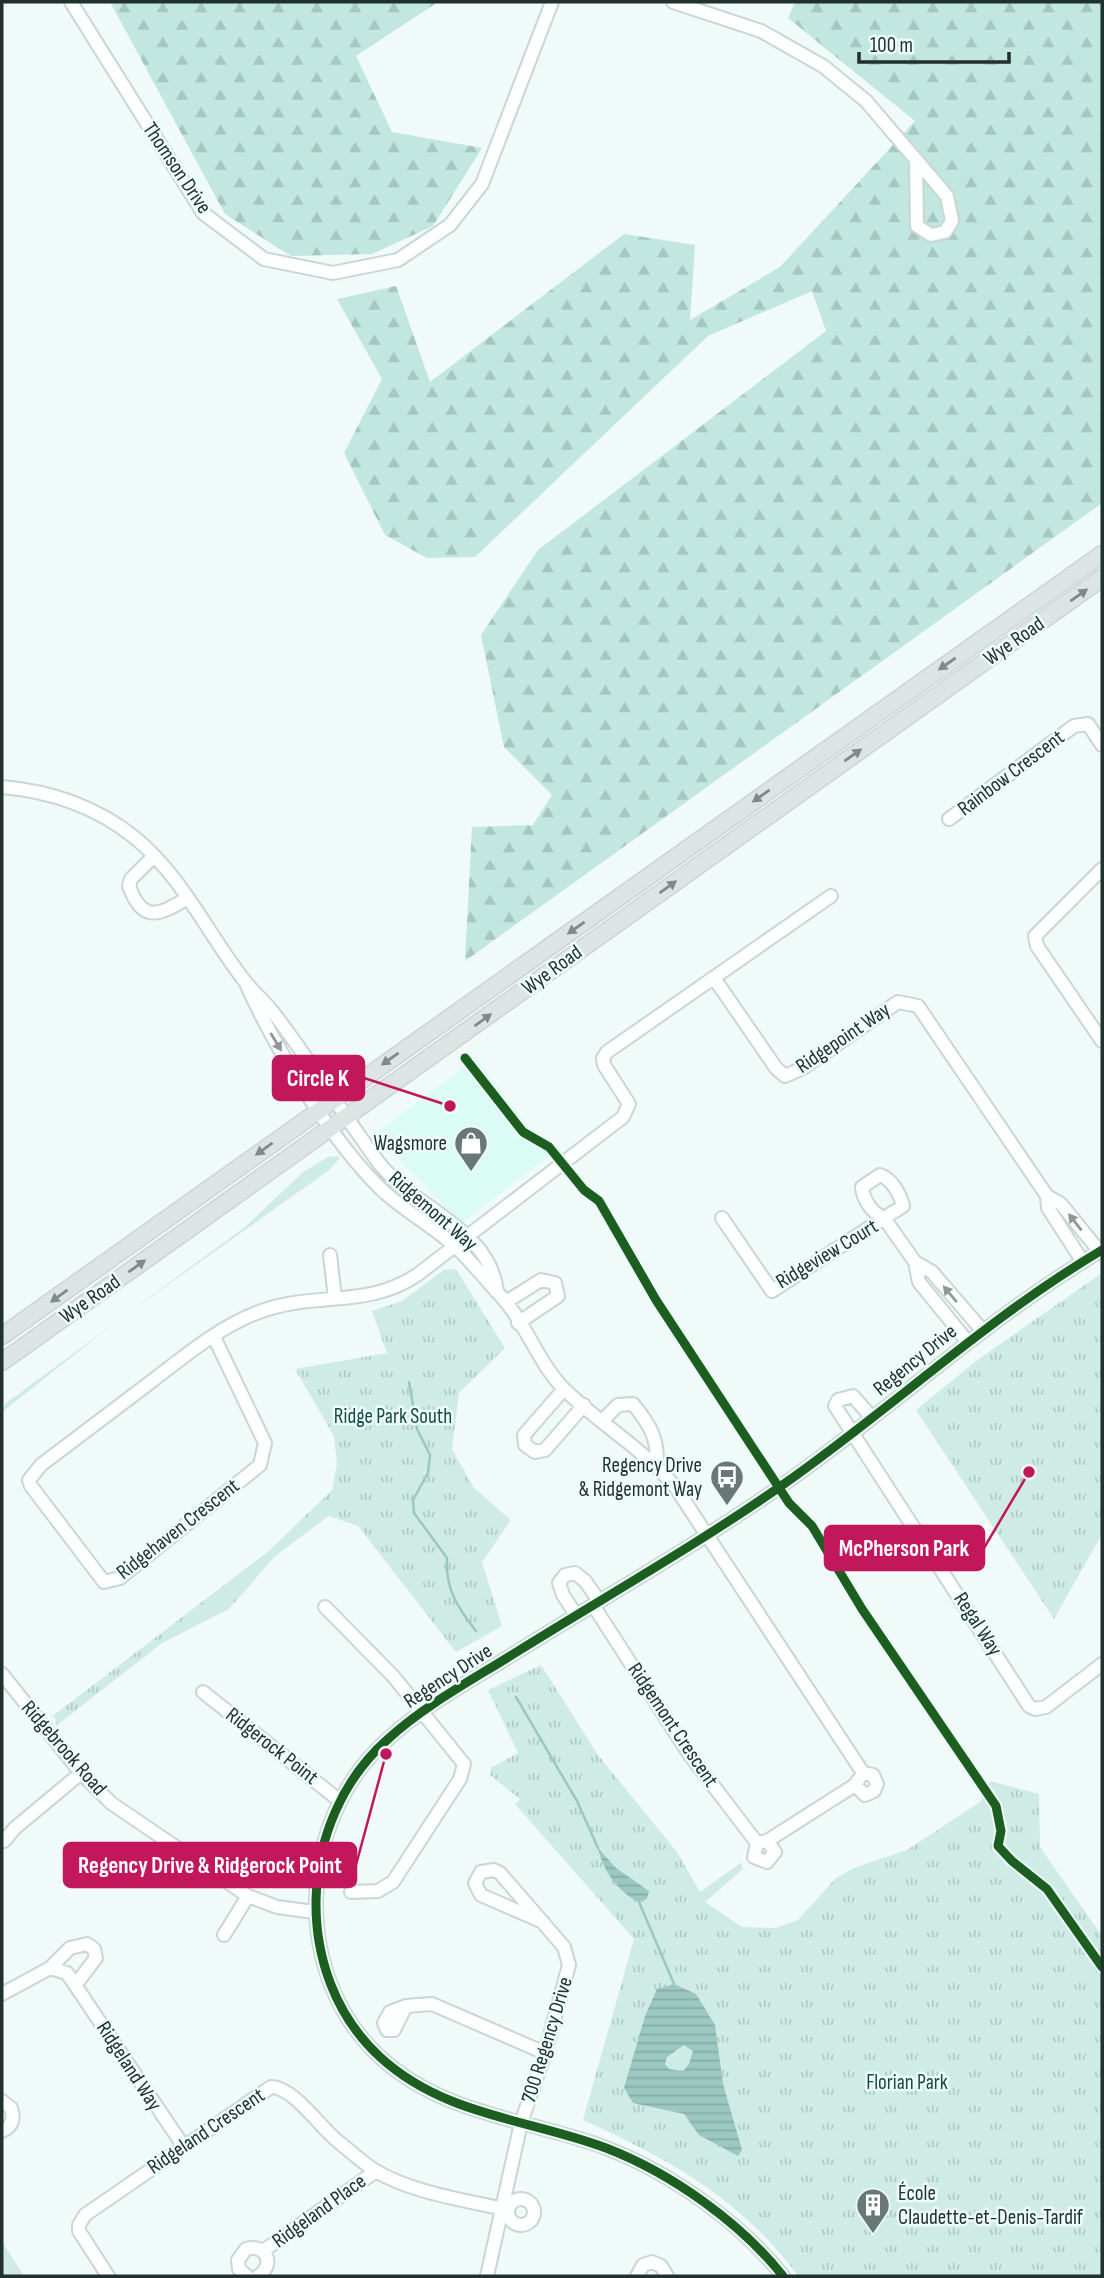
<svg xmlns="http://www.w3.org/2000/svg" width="1104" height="2278" viewBox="0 0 1104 2278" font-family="'Sofia Sans Condensed',sans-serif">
  <defs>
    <pattern id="forest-firs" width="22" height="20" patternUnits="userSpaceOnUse" patternTransform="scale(1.75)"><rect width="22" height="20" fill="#c1e7e0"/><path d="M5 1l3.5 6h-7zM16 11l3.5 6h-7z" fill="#a6c7c0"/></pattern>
    <pattern id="park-tufts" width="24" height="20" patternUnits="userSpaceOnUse" patternTransform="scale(1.75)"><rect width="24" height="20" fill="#cfebe6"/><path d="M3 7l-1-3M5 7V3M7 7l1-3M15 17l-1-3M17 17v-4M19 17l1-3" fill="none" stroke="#b1cac6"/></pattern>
    <pattern id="water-rules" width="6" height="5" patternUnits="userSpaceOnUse" patternTransform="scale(1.75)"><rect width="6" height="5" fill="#9bc8c0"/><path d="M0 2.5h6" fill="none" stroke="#85aca5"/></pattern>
  </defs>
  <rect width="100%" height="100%" fill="#f0faf8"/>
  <path fill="#dbfbf5" d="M 476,1058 L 550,1155 L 461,1224 L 375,1134 Z"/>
  <path fill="#cfebe6" d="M 337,1156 L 340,1158 L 328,1171 L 117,1321 L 2,1412 L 5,1404 L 246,1226 L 302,1173 L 328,1157 Z
    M 2,2242 L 24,2276 L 2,2276 Z"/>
  <path fill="url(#forest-firs)" d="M 110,2 L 438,2 L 356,56 L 392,132 L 482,148 L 433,226 L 372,254 L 291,256 L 225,214 Z
    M 795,2 L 1102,2 L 1102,503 L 465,961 L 472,827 L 533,825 L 552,795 L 504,747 L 481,635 L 538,550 L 826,331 L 812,291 L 708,336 L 475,557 L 427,558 L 385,535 L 344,453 L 382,379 L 337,299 L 396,286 L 430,382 L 624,234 L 695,245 L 690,320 L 780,267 L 915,121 L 788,18 Z"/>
  <path fill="url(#park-tufts)" d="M 456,1269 L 505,1348 L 459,1393 L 452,1449 L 474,1488 L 511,1520 L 482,1562 L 502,1626 L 456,1652 L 358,1526 L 329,1516 L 275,1556 L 229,1609 L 162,1643 L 56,1726 L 55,1716 L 50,1718 L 270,1550 L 332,1490 L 337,1464 L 334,1436 L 295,1369 L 387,1353 L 372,1311 L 402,1301 L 444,1270 Z
    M 1102,1273 L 1102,1534 L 1054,1619 L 916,1410 L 976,1361 Z
    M 541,1665 L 598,1755 L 677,1852 L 700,1892 L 742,1862 L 742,1870 L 705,1902 L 742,1927 L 775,1928 L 798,1920 L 836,1878 L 854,1868 L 907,1850 L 980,1802 L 990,1781 L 1039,1794 L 1040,1847 L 1102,1936 L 1102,2276 L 798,2276 C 744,2201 666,2157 583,2120 L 634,1939 L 515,1804 L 520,1799 L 490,1775 L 491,1768 L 518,1753 L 488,1690 Z"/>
  <path fill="url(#water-rules)" fill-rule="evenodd" d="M 598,1848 L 616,1868 L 649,1891 L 647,1899 L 639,1902 C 618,1892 603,1871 598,1848 Z
    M 674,1984 L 696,1994 L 715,2025 L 723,2084 L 742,2150 L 738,2156 L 699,2135 L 684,2114 L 633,2103 L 624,2088 L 645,2016 L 657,1989 ZM 684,2045 L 693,2051 L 689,2064 L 683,2071 L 669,2069 L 665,2064 L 667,2057 Z"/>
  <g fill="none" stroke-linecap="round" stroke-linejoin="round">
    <path stroke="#9bc8c0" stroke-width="2.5" d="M 409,1382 L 417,1429 L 430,1455 L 428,1473 L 413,1500 L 414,1513 L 447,1558 C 445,1589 458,1608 476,1631
      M 516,1697 L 577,1801 L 598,1848
      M 639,1902 L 674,1984"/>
    <g stroke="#cad6d4" stroke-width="16">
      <path id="minor" d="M 71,2 L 203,213 L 264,259 L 333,273 L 398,260 L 450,225 L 482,184 L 552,2
        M 673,2 L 761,31 L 823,66 L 866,101 L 947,196 L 952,221 L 945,232 L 931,235 L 917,226 L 916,160
        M 2,787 C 50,791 95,806 134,837 C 181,875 207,932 243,979 C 252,991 263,1000 272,1011 C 310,1060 342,1113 379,1163 C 414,1208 491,1229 497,1292
        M 949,819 L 1074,726 L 1088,724 L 1102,745
        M 154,856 L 131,879 L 129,886 C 143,925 160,914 188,898
        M 1102,869 L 1035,936 L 1037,946 L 1102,1041
        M 714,978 L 776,1068 L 785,1076 L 803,1068 L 898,1002 L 918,1006 L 1047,1196 L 1061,1204 L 1100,1252
        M 245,981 C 273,1045 331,1140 381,1189 C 404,1211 433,1226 456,1247 C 471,1261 485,1279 499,1294 C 526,1322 537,1362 565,1390 C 601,1425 644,1449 676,1488 L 863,1773 L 873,1775 L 877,1784 L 874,1791 L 865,1795 L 855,1785
        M 1047,1196 L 1048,1208 L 1083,1262
        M 722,1218 L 772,1291 L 884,1218 L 903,1206 C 900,1194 892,1179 880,1175 L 862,1187 C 863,1200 873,1214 884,1218 L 915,1262 L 919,1282 L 967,1341
        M 330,1255 L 335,1298
        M 915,1262 L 932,1272 L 982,1330
        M 506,1302 L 541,1280 L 555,1283 L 558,1296 L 518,1323
        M 214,1337 L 265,1443 L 260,1465 L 120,1578 L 104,1582 L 31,1486 L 29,1480 L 41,1465 C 79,1436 118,1407 156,1378 C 187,1354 221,1326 259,1312 C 314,1291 366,1309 417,1275 L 623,1117 L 629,1104 L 604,1065 L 603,1058 L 607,1052 L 831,896
        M 564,1389 L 524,1435 L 525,1445 L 535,1452 L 545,1450 L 584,1405
        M 872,1418 L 853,1396 L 838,1400 L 835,1406 L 1029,1706 L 1035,1709 L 1046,1707 L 1102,1664
        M 603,1420 L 618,1405 L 633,1404 C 650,1425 658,1438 657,1465
        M 593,1605 L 689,1754 L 757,1843
        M 325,1607 L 393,1676 L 464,1764 L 460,1779 L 393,1882 L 378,1891 L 351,1892
        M 576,1615 L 563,1595 L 559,1583 L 565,1575 L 575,1573 L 585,1581 L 599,1601
        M 2,1674 L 81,1773 L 111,1803 L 248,1896 L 277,1907 L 314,1912
        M 203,1692 L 340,1801
        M 4,1841 L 15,1828 L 81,1773
        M 757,1843 L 767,1841 L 855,1785 L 859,1779
        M 757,1843 L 754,1857 L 767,1862 L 775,1852 L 767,1841
        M 224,1935 L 248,1896
        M 50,1968 L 70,1948 L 87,1944 L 94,1949 L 96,1958 L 76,1984
        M 2,1994 L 50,1968 L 67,1973 L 184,2147
        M 406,2006 L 394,2030 L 387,2030 L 384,2023 L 390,2012 L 406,2006 L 432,2004 L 545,2053
        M 2,2101 L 11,2108 C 15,2119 12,2127 2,2131
        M508 2212a13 13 0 1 1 26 0a13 13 0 1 1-26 0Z
        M 263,2251 L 376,2171
        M 108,2276 L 79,2231 L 79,2225 L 85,2215 L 271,2087 C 294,2087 321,2129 340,2143 C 351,2152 362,2162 374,2170 C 412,2193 465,2200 508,2210
        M 247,2276 L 239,2269 L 238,2260 L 246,2249 C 266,2243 276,2265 258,2276
        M 487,2276 L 521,2123 L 545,2053 L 569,1965 L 564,1947 L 500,1873 L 494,1870 L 481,1872 L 475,1883 L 481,1895 L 543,1922
        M 637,2276 L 643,2265 L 652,2262 L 661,2266 L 667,2276
        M 783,2276 C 740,2222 671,2173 606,2148 C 529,2119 444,2116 380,2057 C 290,1974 297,1819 388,1739 C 425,1705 472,1680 515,1653 C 603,1598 695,1546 781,1486 C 890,1410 987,1318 1102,1250"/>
    </g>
    <g stroke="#cdd4d3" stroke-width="19">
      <path id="major" d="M 2,1336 L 1102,554
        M 2,1362 L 1102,578"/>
    </g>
    <use href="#minor" stroke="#fdfefe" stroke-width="12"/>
    <use href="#major" stroke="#dce5e3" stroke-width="16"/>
    <g stroke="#edfdfa" stroke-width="13">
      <path id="cycleway" d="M 465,1058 L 523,1132 L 549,1147 L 584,1190 L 599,1201 L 656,1300 L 789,1503 L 812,1526 L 862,1609 L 996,1806 L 1001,1831 L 998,1846 L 1012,1861 L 1047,1889 L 1102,1967
        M 783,2276 C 740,2222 671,2173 606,2148 C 529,2119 444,2116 380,2057 C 290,1974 297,1819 388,1739 C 425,1705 472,1680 515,1653 C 603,1598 695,1546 781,1486 C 890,1410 987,1318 1102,1250"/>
    </g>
    <use href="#cycleway" stroke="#1b5e20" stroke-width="9"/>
  </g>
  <defs><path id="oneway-solid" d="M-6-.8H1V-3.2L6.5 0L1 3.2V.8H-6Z" transform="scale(1.75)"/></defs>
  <g fill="#7e8b88">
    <use href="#oneway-solid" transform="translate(1079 595) rotate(-35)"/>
    <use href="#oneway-solid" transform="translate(947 664) rotate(145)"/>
    <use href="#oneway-solid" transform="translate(853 755) rotate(-35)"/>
    <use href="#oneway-solid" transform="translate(761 796) rotate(145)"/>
    <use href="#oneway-solid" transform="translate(668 887) rotate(-36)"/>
    <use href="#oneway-solid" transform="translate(576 928) rotate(145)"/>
    <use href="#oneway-solid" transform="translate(483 1020) rotate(-36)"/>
    <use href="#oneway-solid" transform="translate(390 1059) rotate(145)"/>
    <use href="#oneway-solid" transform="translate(264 1149) rotate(144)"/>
    <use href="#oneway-solid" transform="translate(137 1266) rotate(-35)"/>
    <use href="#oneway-solid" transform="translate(59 1296) rotate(144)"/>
  </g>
  <g fill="#8f9896">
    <use href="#oneway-solid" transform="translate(276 1042) rotate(59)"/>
    <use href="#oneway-solid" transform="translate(1075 1222) rotate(-128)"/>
    <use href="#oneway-solid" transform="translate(950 1294) rotate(-130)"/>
  </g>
  <defs>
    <g id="shop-pin" transform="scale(1.75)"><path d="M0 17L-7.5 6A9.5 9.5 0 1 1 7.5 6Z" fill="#697775" stroke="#edfdfa"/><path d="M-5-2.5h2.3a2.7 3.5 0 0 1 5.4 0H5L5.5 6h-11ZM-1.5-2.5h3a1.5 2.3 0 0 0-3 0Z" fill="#fff"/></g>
    <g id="bus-pin" transform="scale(1.75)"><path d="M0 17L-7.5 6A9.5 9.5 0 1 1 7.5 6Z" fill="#697775" stroke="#edfdfa"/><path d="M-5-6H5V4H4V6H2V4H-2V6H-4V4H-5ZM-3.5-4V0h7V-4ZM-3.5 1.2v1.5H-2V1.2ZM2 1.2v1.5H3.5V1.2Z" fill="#fff"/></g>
    <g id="building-pin" transform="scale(1.75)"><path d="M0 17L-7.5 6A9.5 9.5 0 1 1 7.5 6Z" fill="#697775" stroke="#edfdfa"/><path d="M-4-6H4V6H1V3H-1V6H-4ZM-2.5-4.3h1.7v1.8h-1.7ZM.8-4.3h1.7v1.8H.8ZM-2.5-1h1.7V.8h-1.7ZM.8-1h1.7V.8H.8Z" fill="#fff"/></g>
  </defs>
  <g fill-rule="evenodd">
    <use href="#shop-pin" x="471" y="1143"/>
    <use href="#bus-pin" x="727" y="1477"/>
    <use href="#building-pin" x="873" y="2205"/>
  </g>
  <g text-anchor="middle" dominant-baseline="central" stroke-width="5" stroke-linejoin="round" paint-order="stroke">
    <g font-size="21" fill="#21312e" stroke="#edfdfa">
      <text transform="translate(177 168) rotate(56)">Thomson Drive</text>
      <text transform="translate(1014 641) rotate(-35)">Wye Road</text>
      <text transform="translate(1011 773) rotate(-37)">Rainbow Crescent</text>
      <text transform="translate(552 970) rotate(-36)">Wye Road</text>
      <text transform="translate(843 1038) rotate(-34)">Ridgepoint Way</text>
      <text transform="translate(433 1211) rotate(41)">Ridgemont Way</text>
      <text transform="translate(827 1254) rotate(-31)">Ridgeview Court</text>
      <text transform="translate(90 1299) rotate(-35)">Wye Road</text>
      <text transform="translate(915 1360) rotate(-39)">Regency Drive</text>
      <text transform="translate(178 1529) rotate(-38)">Ridgehaven Crescent</text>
      <text transform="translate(978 1624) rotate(57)">Regal Way</text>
      <text transform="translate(448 1676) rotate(-33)">Regency Drive</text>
      <text transform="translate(673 1725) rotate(56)">Ridgemont Crescent</text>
      <text transform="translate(272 1746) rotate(38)">Ridgerock Point</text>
      <text transform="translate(64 1748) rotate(49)">Ridgebrook Road</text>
      <text transform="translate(547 2040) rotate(-73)">700 Regency Drive</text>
      <text transform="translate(129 2066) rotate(57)">Ridgeland Way</text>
      <text transform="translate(206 2131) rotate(-34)">Ridgeland Crescent</text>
      <text transform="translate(319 2211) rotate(-36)">Ridgeland Place</text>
    </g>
    <g font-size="21" fill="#21312e" stroke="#edfdfa" text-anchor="end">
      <text x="447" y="1143">Wagsmore</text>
      <text x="702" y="1465">Regency Drive<tspan x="702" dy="24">&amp; Ridgemont Way</tspan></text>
      <text x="898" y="2193" text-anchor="start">École<tspan x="898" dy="24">Claudette-et-Denis-Tardif</tspan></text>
    </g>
    <g font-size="21" fill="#154a43" stroke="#edfdfa">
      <text x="393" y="1416">Ridge Park South</text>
      <text x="907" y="2082">Florian Park</text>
    </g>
  </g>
  <path fill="none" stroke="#c2185b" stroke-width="2.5" d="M450 1106L364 1078M1029 1472L984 1548M386 1754L356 1865"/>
  <g fill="#c2185b" stroke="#edfdfa" stroke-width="2.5">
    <circle cx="450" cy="1106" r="7"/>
    <circle cx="1029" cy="1472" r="7"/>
    <circle cx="386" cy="1754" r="7"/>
  </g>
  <g fill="#c2185b" stroke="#c2185b" stroke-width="2.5">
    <rect x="273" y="1056" width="91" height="44" rx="7"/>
    <rect x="825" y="1526" width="159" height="44" rx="7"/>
    <rect x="64" y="1843" width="292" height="44" rx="7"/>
  </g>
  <g font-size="23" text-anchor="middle" font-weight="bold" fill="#fff">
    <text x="318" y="1086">Circle K</text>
    <text x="904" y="1556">McPherson Park</text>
    <text x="210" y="1873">Regency Drive &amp; Ridgerock Point</text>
  </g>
  <rect width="1104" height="2278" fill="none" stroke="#21312e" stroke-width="7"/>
  <path d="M859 52v10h150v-10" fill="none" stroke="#21312e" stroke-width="3.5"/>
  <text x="870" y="52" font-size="21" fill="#21312e" stroke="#edfdfa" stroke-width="5" paint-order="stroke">100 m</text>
</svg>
